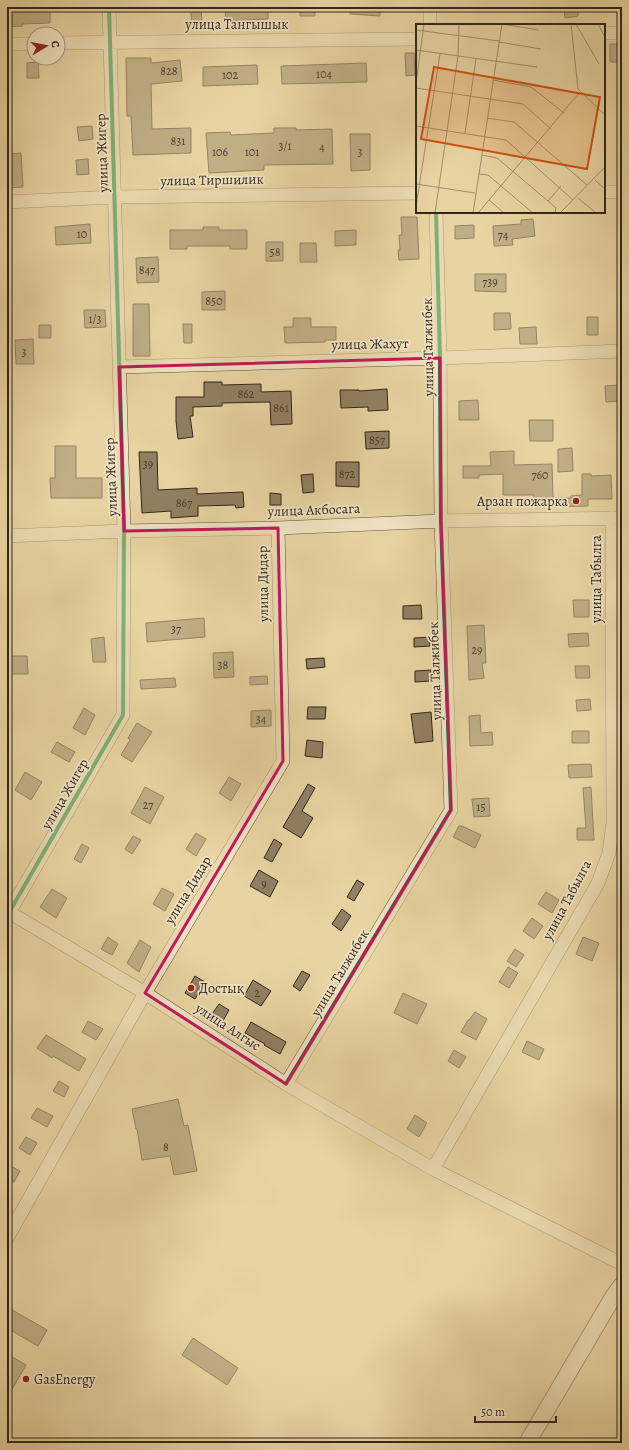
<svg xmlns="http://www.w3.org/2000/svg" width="629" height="1450" viewBox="0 0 629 1450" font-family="Alegreya,serif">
  <rect width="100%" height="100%" fill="#e8d4a2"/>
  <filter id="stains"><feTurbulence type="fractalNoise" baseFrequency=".005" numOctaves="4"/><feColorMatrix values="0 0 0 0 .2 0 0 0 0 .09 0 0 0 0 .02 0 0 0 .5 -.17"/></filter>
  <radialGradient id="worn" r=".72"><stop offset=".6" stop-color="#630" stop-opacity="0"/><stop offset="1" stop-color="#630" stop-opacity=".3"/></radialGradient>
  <path fill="#918062" stroke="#33251d" d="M 34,7 L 50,7 L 50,23 L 22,24 L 22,26 L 7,27 L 7,9 L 34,8 Z
    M 190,7 L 201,7 L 202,22 L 192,22 Z
    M 225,7 L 268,7 L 268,19 L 226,21 Z
    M 300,7 L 315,7 L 315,16 L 300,16 Z
    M 350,7 L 380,7 L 380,16 L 350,14 Z
    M 564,7 L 578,7 L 578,16 L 565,18 Z
    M 610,44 L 621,44 L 622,62 L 610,62 Z
    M 405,53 L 414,53 L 415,75 L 406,76 Z
    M 126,58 L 151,58 L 151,63 L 180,60 L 182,81 L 151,84 L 152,129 L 191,128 L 191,153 L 133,155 L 131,116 L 127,116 Z
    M 38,62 L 39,78 L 27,78 L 27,63 Z
    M 366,63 L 367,82 L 282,84 L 281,66 Z
    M 257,65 L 258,84 L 203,86 L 203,67 Z
    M 92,126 L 93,139 L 79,141 L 77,127 Z
    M 274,128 L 296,128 L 296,130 L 332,129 L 333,164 L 264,165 L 264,170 L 209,173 L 206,133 L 230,132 L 231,135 L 274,133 Z
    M 350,134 L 370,134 L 370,170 L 351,171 Z
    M 21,153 L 23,187 L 7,188 L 7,154 Z
    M 88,159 L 89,174 L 77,175 L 76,160 Z
    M 401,217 L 417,217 L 419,259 L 399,260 L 398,250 L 400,250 L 399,235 L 402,235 Z
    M 533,219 L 535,236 L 512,239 L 513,245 L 494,246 L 493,226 L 521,224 L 521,220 Z
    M 90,224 L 91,243 L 56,245 L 55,227 Z
    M 474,225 L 474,238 L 455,239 L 455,226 Z
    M 203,227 L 219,227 L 219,230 L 247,230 L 247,249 L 230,249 L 230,246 L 187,246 L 187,249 L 170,249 L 170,230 L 203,230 Z
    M 356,230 L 356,245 L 335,246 L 335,231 Z
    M 266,242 L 283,242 L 283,261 L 266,261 Z
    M 300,243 L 316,243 L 317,262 L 300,262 Z
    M 158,257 L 159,282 L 137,283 L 136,258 Z
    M 475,274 L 506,274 L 506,292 L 475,291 Z
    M 225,291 L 225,310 L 202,310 L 202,292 Z
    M 133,304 L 149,304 L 150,356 L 133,356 Z
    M 84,310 L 105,310 L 106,327 L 85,328 Z
    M 494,313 L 510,313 L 511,329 L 494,330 Z
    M 587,317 L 598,317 L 598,335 L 587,335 Z
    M 293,318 L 311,318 L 311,327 L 336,327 L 336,340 L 325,340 L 325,342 L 285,343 L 284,327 L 293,327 Z
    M 183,324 L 192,324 L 192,343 L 184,343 Z
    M 39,325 L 51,325 L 51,338 L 39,338 Z
    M 536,327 L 537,344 L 520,344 L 519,328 Z
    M 33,339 L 34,364 L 16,364 L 15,340 Z
    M 204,382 L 222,382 L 222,385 L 261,384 L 261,392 L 291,391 L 292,424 L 271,425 L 270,402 L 222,403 L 222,406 L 193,407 L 193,416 L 190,416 L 193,437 L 178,439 L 176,421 L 176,397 L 204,397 Z
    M 621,385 L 622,401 L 606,402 L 605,386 Z
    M 387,389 L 388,410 L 368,411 L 368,407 L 341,408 L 340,390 L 359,390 L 359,391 Z
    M 478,400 L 479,420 L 459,420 L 459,401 Z
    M 529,420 L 553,420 L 553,441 L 530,441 Z
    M 389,431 L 389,448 L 366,449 L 365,432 Z
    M 55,446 L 76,446 L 76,478 L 102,478 L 102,498 L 51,498 L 50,478 L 55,478 Z
    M 572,448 L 573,471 L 558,472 L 558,449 Z
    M 514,451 L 514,465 L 552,464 L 553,498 L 571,498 L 571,496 L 582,495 L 582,474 L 591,474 L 591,476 L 611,475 L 612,499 L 588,499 L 588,506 L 534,507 L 534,495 L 503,495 L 503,474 L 479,475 L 479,478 L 463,478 L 463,466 L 491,466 L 490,452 Z
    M 139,452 L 157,452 L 158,490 L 197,488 L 197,494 L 243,492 L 244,507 L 236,508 L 235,505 L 198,506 L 198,516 L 171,518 L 171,511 L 142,513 Z
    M 336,462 L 359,462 L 359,487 L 336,486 Z
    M 313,474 L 314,492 L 303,493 L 301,475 Z
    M 270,493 L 281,494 L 281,505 L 270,505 Z
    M 573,600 L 589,600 L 589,617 L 574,617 Z
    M 421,605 L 422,619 L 403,619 L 403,606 Z
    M 204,618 L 205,637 L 147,642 L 146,623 Z
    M 484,625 L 486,663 L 482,663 L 484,678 L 469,680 L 467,626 Z
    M 588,633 L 589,646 L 569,647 L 568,634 Z
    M 104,637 L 106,662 L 93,662 L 91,639 Z
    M 430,637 L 430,646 L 414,647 L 414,638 Z
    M 233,652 L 234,677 L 214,678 L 213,653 Z
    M 11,656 L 27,656 L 28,674 L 11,674 Z
    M 324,658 L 325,667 L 307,669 L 306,659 Z
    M 575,666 L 589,666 L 590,678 L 576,678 Z
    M 431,670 L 431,681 L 415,682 L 415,671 Z
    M 267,676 L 268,684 L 250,685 L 250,677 Z
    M 175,678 L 176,687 L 141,689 L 140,680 Z
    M 590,699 L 591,710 L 577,711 L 576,700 Z
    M 308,707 L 326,707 L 325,719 L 307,719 Z
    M 84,708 L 95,715 L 85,735 L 73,728 Z
    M 271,710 L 271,726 L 251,727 L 251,711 Z
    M 431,712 L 433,741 L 415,743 L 411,714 Z
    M 480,715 L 481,733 L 492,732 L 493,745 L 470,746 L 469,716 Z
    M 137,723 L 152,732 L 132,762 L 121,755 L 130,740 L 128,738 Z
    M 572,731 L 589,731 L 589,743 L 572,743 Z
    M 307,740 L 323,742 L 322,758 L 305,756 Z
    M 57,742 L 75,752 L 69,762 L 51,752 Z
    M 591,764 L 592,777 L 569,778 L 568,765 Z
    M 25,772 L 42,782 L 31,800 L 15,790 Z
    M 229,777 L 241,784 L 231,801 L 219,793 Z
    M 308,784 L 315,788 L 302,811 L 313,818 L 301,838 L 283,827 Z
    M 145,787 L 164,797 L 150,824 L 131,813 Z
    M 591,787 L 594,840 L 577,840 L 577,828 L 586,828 L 583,788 Z
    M 489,798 L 490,816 L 474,817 L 472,799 Z
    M 459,826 L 462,826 L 481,835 L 475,848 L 453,837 Z
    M 196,833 L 206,839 L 196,856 L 186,849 Z
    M 133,836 L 141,840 L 132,854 L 125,849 Z
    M 274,839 L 282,844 L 272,862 L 264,858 Z
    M 82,844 L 89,848 L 81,863 L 74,859 Z
    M 259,870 L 278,881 L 270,897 L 250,886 Z
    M 357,880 L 364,884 L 354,901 L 347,897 Z
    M 162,888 L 174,894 L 165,911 L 153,904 Z
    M 52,889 L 67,898 L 56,918 L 40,907 Z
    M 546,892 L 559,900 L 552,913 L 538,904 Z
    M 342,909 L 351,916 L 341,931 L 332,924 Z
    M 532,918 L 543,926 L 534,939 L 523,931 Z
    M 108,937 L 118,944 L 112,955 L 101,949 Z
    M 583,937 L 599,943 L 592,961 L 576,954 Z
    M 140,940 L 151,947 L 139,972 L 127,963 Z
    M 515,949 L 524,955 L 516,967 L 507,961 Z
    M 508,967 L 518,973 L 509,988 L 499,982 Z
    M 302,971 L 310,975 L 300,991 L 293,986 Z
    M 195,976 L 205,982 L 195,999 L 185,993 Z
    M 253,980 L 271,991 L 261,1006 L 244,996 Z
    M 403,993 L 427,1004 L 417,1024 L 394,1013 Z
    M 219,1004 L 229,1010 L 223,1021 L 212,1014 Z
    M 475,1012 L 487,1019 L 476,1040 L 461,1032 L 468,1020 L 469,1020 Z
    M 88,1021 L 103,1029 L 96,1040 L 82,1032 Z
    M 251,1022 L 286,1042 L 280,1054 L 264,1045 L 265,1044 L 245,1033 Z
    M 46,1035 L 86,1059 L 79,1071 L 53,1056 L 52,1058 L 37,1048 Z
    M 527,1041 L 544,1049 L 539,1060 L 522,1052 Z
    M 454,1050 L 466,1057 L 459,1068 L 448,1061 Z
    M 59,1081 L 69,1087 L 64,1097 L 53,1091 Z
    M 178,1099 L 184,1126 L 188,1125 L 197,1171 L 174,1175 L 170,1156 L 142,1160 L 137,1129 L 136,1129 L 132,1109 Z
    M 37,1108 L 53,1116 L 47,1127 L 31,1118 Z
    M 415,1115 L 427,1123 L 419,1137 L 407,1129 Z
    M 26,1137 L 37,1143 L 30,1155 L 19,1148 Z
    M 7,1164 L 20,1171 L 14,1182 L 7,1178 Z
    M 7,1307 L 47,1330 L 38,1346 L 7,1328 Z
    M 193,1338 L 238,1368 L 227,1385 L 182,1355 Z
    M 7,1354 L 26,1365 L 7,1398 Z"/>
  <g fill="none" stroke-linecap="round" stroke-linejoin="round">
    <g stroke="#60513e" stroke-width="14">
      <path id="minor" d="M 430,7 L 430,25
        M 604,33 L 622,33
        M 58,43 L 417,39
        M 7,44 L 34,44
        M 604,192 L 622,192
        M 7,202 L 115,197 L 417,193
        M 119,367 L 440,358 L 622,351
        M 7,536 L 124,531 L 278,528 L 441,521 L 622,518
        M 7,911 L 145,993 L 286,1084 L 433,1169 L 622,1264
        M 7,916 L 123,715 L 124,531 L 109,7
        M 286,1084 L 451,810 L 441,521 L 440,358 L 436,212
        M 433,1169 L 598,883 L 609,853 L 613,823 L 612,518
        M 7,1238 L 145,993 L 283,761 L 278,528"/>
    </g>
    <g stroke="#60513e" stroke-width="18">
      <path id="tertiary" d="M 527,1443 L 613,1297 L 622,1285"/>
    </g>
    <use href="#minor" stroke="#f0e3c3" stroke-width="13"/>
    <use href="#tertiary" stroke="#f0e3c3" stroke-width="16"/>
    <g stroke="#f0e3c3" stroke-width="6">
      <path id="cycleway" d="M 7,916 L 123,715 L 124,531 L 109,7
        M 286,1084 L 451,810 L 441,521 L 440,358 L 436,212"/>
    </g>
    <use href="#cycleway" stroke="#00873e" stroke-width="4"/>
  </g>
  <path d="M0 0H629V1450H0ZM 440,358 L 441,521 L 451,810 L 286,1084 L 145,993 L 283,761 L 278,528 L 124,531 L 119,367 Z" fill="#e8d4a2" fill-opacity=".55" fill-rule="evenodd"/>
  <path fill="none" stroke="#c2185b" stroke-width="3" stroke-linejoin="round" d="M 440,358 L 441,521 L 451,810 L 286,1084 L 145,993 L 283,761 L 278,528 L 124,531 L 119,367 Z"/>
  <g fill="#8f2418" stroke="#f0e3c3" stroke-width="1.5">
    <circle cx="576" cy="501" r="4"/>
    <circle cx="191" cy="988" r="4"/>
    <circle cx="26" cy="1379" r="4"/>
  </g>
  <g text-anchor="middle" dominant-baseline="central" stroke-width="3.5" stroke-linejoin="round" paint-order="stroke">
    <g font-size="12" fill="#4a3c2e">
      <text x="169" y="71">828</text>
      <text x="324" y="74">104</text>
      <text x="230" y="75">102</text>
      <text x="178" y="141">831</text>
      <text x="285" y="146">3/1</text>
      <text x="322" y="147">4</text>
      <text x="220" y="152">106</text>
      <text x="252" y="152">101</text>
      <text x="360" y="152">3</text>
      <text x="82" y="234">10</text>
      <text x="503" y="235">74</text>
      <text x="275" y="252">58</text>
      <text x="147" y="270">847</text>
      <text x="490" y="282">739</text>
      <text x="214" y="301">850</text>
      <text x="95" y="319">1/3</text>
      <text x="24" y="352">3</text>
      <text x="246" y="394">862</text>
      <text x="281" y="408">861</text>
      <text x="377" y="440">857</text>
      <text x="148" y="464">39</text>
      <text x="347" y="474">872</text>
      <text x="540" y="475">760</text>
      <text x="184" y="503">867</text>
      <text x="176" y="629">37</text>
      <text x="477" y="650">29</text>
      <text x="223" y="665">38</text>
      <text x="261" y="719">34</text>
      <text x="148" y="805">27</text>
      <text x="481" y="807">15</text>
      <text x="264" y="884">9</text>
      <text x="257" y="993">2</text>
      <text x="166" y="1147">8</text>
    </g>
    <g font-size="14" fill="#33251d" stroke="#f0e3c3">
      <text x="237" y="24">улица Тангышык</text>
      <text transform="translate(102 153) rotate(-92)">улица Жигер</text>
      <text transform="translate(212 180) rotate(-1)">улица Тиршилик</text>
      <text transform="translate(370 344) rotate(-1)">улица Жахут</text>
      <text transform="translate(428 347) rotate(-91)">улица Талжибек</text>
      <text transform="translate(111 477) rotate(-92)">улица Жигер</text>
      <text transform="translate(314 510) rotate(-2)">улица Акбосага</text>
      <text transform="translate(596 579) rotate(-90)">улица Табылга</text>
      <text transform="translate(263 584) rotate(-91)">улица Дидар</text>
      <text transform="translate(435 671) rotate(-92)">улица Талжибек</text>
      <text transform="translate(65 794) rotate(-60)">улица Жигер</text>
      <text transform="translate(188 890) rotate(-59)">улица Дидар</text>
      <text transform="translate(567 900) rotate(-62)">улица Табылга</text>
      <text transform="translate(340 973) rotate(-59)">улица Талжибек</text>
      <text transform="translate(228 1027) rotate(33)">улица Алгыс</text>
    </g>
    <g font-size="14" fill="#33251d" stroke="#f0e3c3" text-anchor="start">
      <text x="568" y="501" text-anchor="end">Арзан пожарка</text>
      <text x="199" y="988">Достық</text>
      <text x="34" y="1379">GasEnergy</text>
    </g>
  </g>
  <g transform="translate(416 24)">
    <rect width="189" height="189" fill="#e8d4a2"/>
    <path fill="none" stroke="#a08e6d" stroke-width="1" d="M 85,0 L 123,6M 155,0 L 162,65 L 189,91M 160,0 L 183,40M 182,0 L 189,13M 0,6 L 83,17M 83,18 L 125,25M 0,26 L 121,43M 77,56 L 115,63 L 148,89M 0,60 L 8,0M 0,64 L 107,80 L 135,105M 71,94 L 98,98 L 171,161M 0,102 L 90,116 L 157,176M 49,109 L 60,35M 66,131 L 81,134 L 132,177 L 145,162M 63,150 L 72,151 L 117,189M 179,156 L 189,165M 0,160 L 59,169M 162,174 L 180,189M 73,176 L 88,189M 132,177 L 140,184 L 139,189M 0,182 L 24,30M 19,189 L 42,32 L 43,0M 57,189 L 86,0M 62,189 L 163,69M 144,189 L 189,143"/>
    <path fill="#cd510f" fill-opacity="0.15" stroke="#cd510f" stroke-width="2" d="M 18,43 L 184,73 L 171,145 L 5,115 Z"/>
    <rect width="189" height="189" fill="none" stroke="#33251d" stroke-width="2"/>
  </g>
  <rect width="629" height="1450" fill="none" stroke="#e8d4a2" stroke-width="24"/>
  <rect x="8" y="8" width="613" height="1434" fill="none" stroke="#33251d" stroke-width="2"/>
  <rect x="12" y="12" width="605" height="1426" fill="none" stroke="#33251d"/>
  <g transform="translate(46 46) rotate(80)"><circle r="19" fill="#f0e3c3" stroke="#a49781"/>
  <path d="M0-3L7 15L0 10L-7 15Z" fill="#8f2418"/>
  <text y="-6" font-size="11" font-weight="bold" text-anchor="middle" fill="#33251d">С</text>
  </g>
  <path d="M475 1416v6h81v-6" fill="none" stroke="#33251d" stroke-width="2"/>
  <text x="481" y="1416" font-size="12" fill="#33251d" stroke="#f0e3c3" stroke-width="3" paint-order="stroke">50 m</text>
  <rect width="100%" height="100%" filter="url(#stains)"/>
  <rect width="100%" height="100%" fill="url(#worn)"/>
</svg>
